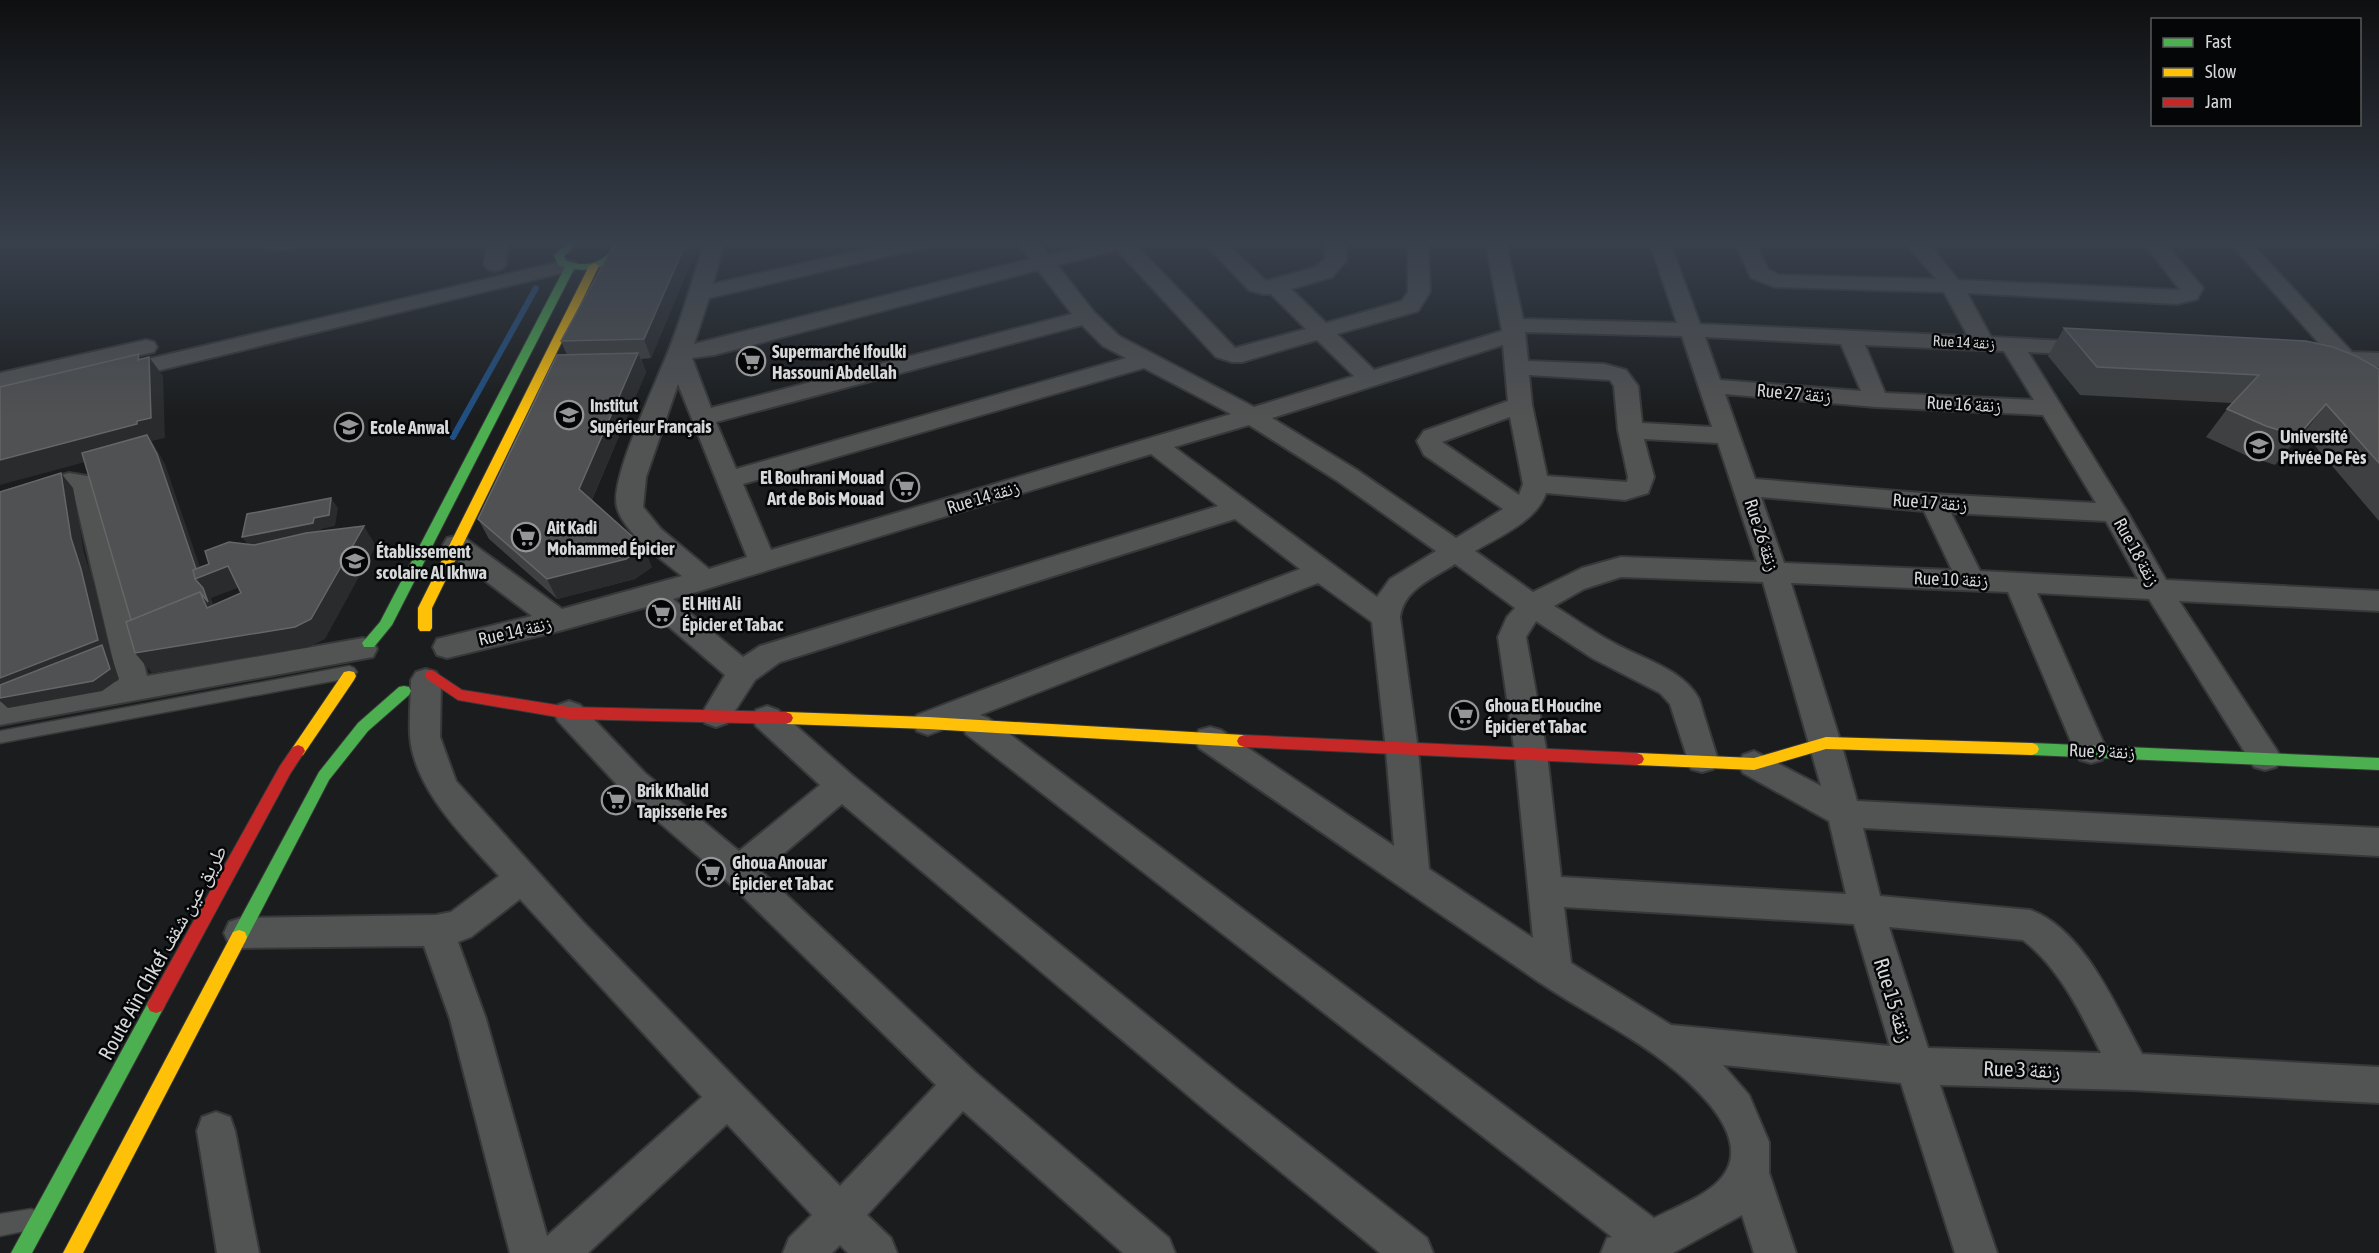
<svg xmlns="http://www.w3.org/2000/svg" width="2379" height="1253" viewBox="0 0 2379 1253" font-family="'Asap Condensed','Noto Naskh Arabic',sans-serif">
  <rect width="100%" height="100%" fill="#1a1c1d"/>
  <g fill="none" stroke-linecap="round" stroke-linejoin="round">
    <path stroke="#204f83" stroke-width="6" d="M 453,437 L 536,288"/>
    <g stroke="#373839" stroke-width="3">
      <path id="lane" d="M 349,666 L 354,668 L 357,672 L 354,676 L 349,678 L 0,743 L 0,731 Z
        M 31,1209 L 39,1212 L 42,1220 L 39,1228 L 0,1236 L 0,1214 Z"/>
    </g>
    <g stroke="#373839" stroke-width="4">
      <path id="street" d="M 258,243 L 297,243 L 294,247 C 283,250 272,250 261,247 Z
        M 487,243 L 507,243 L 506,265 L 502,269 L 495,271 L 488,269 L 484,265 Z
        M 704,243 L 724,243 L 713,284 L 892,243 L 929,243 L 926,247 L 709,298 L 694,344 L 1030,259 L 1018,243 L 1039,243 L 1048,255 L 1093,243 L 1134,243 L 1235,348 L 1306,329 L 1271,294 L 1262,294 L 1249,290 L 1204,243 L 1226,243 L 1266,281 L 1316,267 L 1325,259 L 1326,243 L 1346,243 L 1346,261 L 1332,277 L 1291,289 L 1326,323 L 1402,301 L 1408,292 L 1408,243 L 1428,243 L 1430,292 L 1418,311 L 1337,334 L 1374,370 L 1502,331 L 1486,243 L 1506,243 L 1523,319 L 1677,323 L 1650,243 L 1670,243 L 1700,324 L 1968,336 L 1944,292 L 1775,287 L 1751,278 L 1735,243 L 1755,243 L 1768,269 L 1779,275 L 1936,279 L 1906,243 L 1928,243 L 1958,280 L 2180,290 L 2144,243 L 2165,243 L 2203,288 L 2197,299 L 2177,304 L 1967,293 L 1991,337 L 2100,343 L 2103,348 L 2100,353 L 2092,355 L 2028,352 L 2128,513 L 2166,580 L 2379,591 L 2379,611 L 2179,601 L 2276,749 L 2281,758 L 2276,767 L 2265,770 L 2254,767 L 2149,599 L 2037,593 L 2107,751 L 2102,760 L 2091,763 L 2080,760 L 2075,751 L 2008,592 L 1791,583 L 1841,743 L 1857,801 L 2379,828 L 2379,856 L 1863,828 L 1880,896 L 2030,910 C 2084,929 2116,1007 2142,1054 L 2379,1067 L 2379,1103 L 2131,1090 L 1940,1085 L 1997,1253 L 1955,1253 L 1901,1083 L 1723,1065 L 1749,1095 L 1769,1142 L 1769,1173 L 1796,1253 L 1754,1253 L 1742,1215 L 1673,1253 L 1601,1253 L 1607,1238 L 1612,1237 L 966,734 L 962,726 L 964,721 L 928,735 L 917,731 L 913,723 L 917,715 L 1300,569 L 1235,519 L 780,662 L 755,680 L 727,723 L 716,727 L 705,723 L 701,715 L 725,675 L 646,607 L 559,631 L 447,658 L 437,655 L 433,647 L 437,639 L 532,616 L 447,552 L 443,545 L 447,538 L 456,536 L 465,538 L 562,609 L 682,576 C 663,561 623,532 617,507 C 609,477 662,372 673,339 C 685,307 694,276 704,243 ZM 1117,250 L 1216,357 L 1232,362 L 1242,362 L 1317,340 L 1354,376 L 1254,407 L 1119,336 L 1094,312 L 1057,265 ZM 1038,270 L 1072,314 L 711,408 L 692,358 L 714,355 ZM 1082,325 L 1103,346 L 1126,358 L 736,469 L 716,422 ZM 1525,332 L 1682,336 L 1712,427 L 1642,423 L 1638,386 L 1626,370 L 1604,364 L 1528,361 ZM 1705,337 L 1841,344 L 1861,391 L 1720,380 ZM 1503,345 L 1508,401 L 1424,431 L 1417,441 L 1424,455 L 1503,509 L 1456,538 L 1357,470 L 1272,418 ZM 1865,345 L 2004,351 L 2034,400 L 1885,393 ZM 1144,368 L 1231,414 L 771,550 L 743,484 ZM 1529,375 L 1610,380 L 1614,386 L 1618,430 L 1628,477 L 1627,482 L 1547,476 L 1532,405 ZM 678,384 L 747,557 L 709,569 L 661,529 L 643,507 L 646,477 ZM 1725,394 L 1876,407 L 2043,415 L 2096,503 L 1933,494 L 1755,479 ZM 1510,417 L 1523,484 L 1519,495 L 1442,442 ZM 1249,425 L 1339,482 L 1436,551 L 1390,579 L 1377,597 L 1174,447 ZM 1644,439 L 1718,443 L 1757,562 L 1621,557 L 1582,568 L 1533,592 L 1475,551 C 1498,537 1537,521 1546,493 L 1625,500 L 1648,493 L 1654,477 ZM 1151,454 L 1218,506 L 760,646 L 743,657 L 673,599 ZM 1761,497 L 1924,511 L 1952,570 L 1784,563 ZM 1951,513 L 2106,521 L 2138,579 L 1980,571 ZM 1455,564 L 1515,608 L 1507,617 L 1498,637 L 1515,754 L 1533,938 L 1429,869 L 1418,750 L 1400,617 C 1404,589 1432,579 1455,564 ZM 1621,577 L 1763,582 L 1821,786 L 1754,751 L 1743,755 L 1738,764 L 1743,773 L 1829,821 L 1846,894 L 1561,877 L 1547,754 L 1526,637 L 1536,621 L 1592,658 L 1660,693 L 1670,704 L 1691,769 L 1702,772 L 1713,769 L 1718,760 L 1699,699 C 1683,669 1642,659 1614,643 C 1593,632 1574,618 1554,606 L 1584,589 ZM 1318,583 L 1372,622 L 1386,750 L 1394,846 L 1221,730 L 1210,727 L 1199,730 L 1195,739 L 1199,748 C 1313,826 1425,904 1539,982 C 1585,1013 1645,1042 1686,1080 C 1703,1096 1725,1118 1730,1142 C 1740,1186 1685,1202 1654,1218 L 988,718 L 980,715 ZM 1564,907 L 1854,924 L 1890,1046 L 1671,1025 L 1571,963 ZM 1889,927 L 2023,940 C 2060,969 2080,1012 2101,1053 L 1928,1048 Z
        M 2230,243 L 2251,243 L 2352,352 L 2379,353 L 2379,367 L 2366,366 L 2379,381 L 2379,402 L 2371,400 L 2339,365 L 2316,363 L 2312,358 L 2316,353 L 2326,351 Z
        M 567,260 L 574,262 L 578,266 L 574,270 L 119,380 L 111,378 L 107,373 L 111,368 L 119,366 Z
        M 146,340 L 154,342 L 157,347 L 154,352 L 0,387 L 0,373 Z
        M 69,473 L 93,477 L 97,483 L 147,676 L 363,638 L 373,641 L 377,649 L 373,657 L 0,725 L 0,701 L 118,681 L 73,490 L 0,511 L 0,493 Z
        M 426,669 L 436,672 L 441,680 L 440,737 L 456,781 L 585,924 L 840,1186 L 936,1085 L 727,881 L 623,791 L 558,721 L 554,713 L 558,705 L 569,701 L 580,705 L 645,773 L 739,851 L 820,785 L 756,726 L 752,718 L 756,710 L 767,706 L 778,710 L 853,776 L 1235,1087 L 1427,1238 L 1433,1253 L 1380,1253 L 1209,1113 L 842,804 L 762,872 L 975,1072 L 1169,1238 L 1175,1253 L 1123,1253 L 963,1111 L 867,1215 L 891,1238 L 897,1253 L 848,1253 L 840,1245 L 832,1253 L 783,1253 L 789,1238 L 812,1215 L 727,1124 L 588,1253 L 510,1253 L 450,1019 L 424,946 L 241,948 L 229,944 L 224,933 L 229,922 L 241,918 L 436,915 L 451,912 L 499,876 C 465,838 413,789 410,735 C 409,717 411,698 411,680 L 416,672 ZM 520,899 L 702,1097 L 547,1236 L 486,1019 L 458,942 L 471,937 Z
        M 216,1112 L 230,1117 L 235,1131 L 259,1253 L 217,1253 L 197,1131 L 202,1117 Z"/>
    </g>
    <g stroke="#373839" stroke-width="2">
      <path id="fast" d="M 567,243 L 578,243 L 564,256 L 566,261 C 584,267 601,265 612,249 L 608,243 L 618,243 L 622,249 C 610,266 594,272 574,269 L 392,625 L 374,647 L 364,647 L 362,643 L 380,622 L 565,267 L 558,265 L 554,255 Z
        M 404,686 L 409,687 L 411,691 L 409,695 L 368,731 L 329,780 L 245,942 L 239,944 L 233,942 L 231,937 L 233,932 L 319,772 L 358,723 L 399,687 Z
        M 2032,743 L 2379,758 L 2379,770 L 2032,755 L 2027,753 L 2025,749 L 2027,745 Z
        M 156,997 L 162,999 L 165,1005 L 162,1011 L 32,1253 L 11,1253 L 150,999 Z"/>
    </g>
    <g stroke="#373839" stroke-width="2">
      <path id="slow" d="M 594,263 L 599,266 L 432,608 L 432,628 L 430,631 L 420,631 L 418,628 L 418,608 L 589,266 Z
        M 349,671 L 354,672 L 356,676 L 354,680 L 303,755 L 298,757 L 293,755 L 291,751 L 293,747 L 344,672 Z
        M 786,712 L 928,717 L 1244,735 L 1249,737 L 1251,741 L 1249,745 L 1244,747 L 928,729 L 786,724 L 781,722 L 779,718 L 781,714 Z
        M 1826,737 L 2032,743 L 2037,745 L 2039,749 L 2037,753 L 2032,755 L 1826,749 L 1754,770 L 1637,765 L 1632,763 L 1630,759 L 1632,755 L 1637,753 L 1754,758 Z
        M 239,930 L 245,932 L 247,937 L 245,942 L 83,1253 L 63,1253 L 233,932 Z"/>
    </g>
    <g stroke="#373839" stroke-width="2">
      <path id="jam" d="M 432,670 L 462,690 L 569,707 L 786,712 L 791,714 L 793,718 L 791,722 L 786,724 L 569,719 L 458,700 L 427,679 L 425,675 L 427,671 Z
        M 1244,735 L 1637,753 L 1642,755 L 1644,759 L 1642,763 L 1637,765 L 1244,747 L 1239,745 L 1237,741 L 1239,737 Z
        M 298,745 L 303,747 L 305,751 L 290,774 L 162,1011 L 156,1013 L 150,1011 L 147,1005 L 150,999 L 280,766 L 293,747 Z"/>
    </g>
    <use href="#lane" fill="#525353" fill-rule="evenodd"/>
    <use href="#street" fill="#525353" fill-rule="evenodd"/>
    <use href="#fast" fill="#4caf50" fill-rule="evenodd"/>
    <use href="#slow" fill="#ffc107" fill-rule="evenodd"/>
    <use href="#jam" fill="#c62828" fill-rule="evenodd"/>
  </g>
  <path fill="#3f4041" d="M 698,246 L 651,358 L 641,359 L 646,372 L 592,500 L 652,567 L 635,579 L 557,599 L 489,539 L 478,519 L 567,355 L 561,341 Z
    M 2064,328 L 2379,369 L 2379,521 L 2304,433 L 2275,465 L 2245,455 L 2206,437 L 2227,409 L 2232,403 L 2080,395 L 2048,356 Z"/>
  <path fill="#2a2b2c" d="M 686,243 L 697,243 L 698,246 L 651,358 L 644,339 Z
    M 638,353 L 646,372 L 588,509 L 579,489 Z
    M 139,354 L 150,369 L 149,357 L 163,376 L 165,438 L 152,441 L 165,464 L 203,576 L 228,566 L 243,586 L 211,598 L 216,612 L 143,642 L 200,592 L 152,444 L 0,485 L 0,460 L 138,360 Z
    M 2326,404 L 2304,433 L 2275,465 L 2298,436 Z
    M 61,473 L 73,488 L 84,553 L 94,584 L 111,655 L 119,679 L 102,691 L 8,708 L 0,701 L 0,678 L 71,538 Z
    M 331,498 L 338,508 L 335,526 L 321,529 L 320,533 L 250,547 L 242,537 L 314,518 Z
    M 364,526 L 376,546 L 325,639 L 309,647 L 152,673 L 135,653 Z
    M 644,547 L 652,567 L 635,579 L 557,599 L 547,579 Z"/>
  <path fill="#505152" stroke="#656667" stroke-width="1.5" d="M 635,243 L 686,243 L 644,339 L 561,341 L 612,248 Z
    M 2064,328 L 2306,341 L 2333,347 L 2356,356 L 2379,369 L 2379,463 L 2326,404 L 2298,436 L 2266,426 L 2227,409 L 2259,375 L 2097,367 Z
    M 638,353 L 579,489 L 644,547 L 626,559 L 547,579 L 478,519 L 557,355 Z
    M 139,354 L 138,360 L 149,357 L 151,418 L 137,421 L 137,424 L 0,460 L 0,387 Z
    M 147,435 L 157,454 L 196,569 L 193,570 L 195,579 L 203,588 L 208,602 L 200,592 L 131,620 L 82,453 Z
    M 61,473 L 71,538 L 81,569 L 98,640 L 0,678 L 0,492 Z
    M 331,498 L 329,515 L 314,518 L 313,523 L 242,537 L 247,514 Z
    M 364,526 L 311,619 L 295,627 L 135,653 L 126,622 L 200,592 L 207,608 L 241,593 L 228,566 L 195,579 L 193,570 L 209,564 L 205,551 L 229,542 L 254,545 L 306,533 Z
    M 102,645 L 110,669 L 93,681 L 0,698 L 0,685 Z"/>
  <linearGradient id="sky" x2="0" y2="1"><stop stop-color="#0e0f10"/><stop offset="0.58" stop-color="#38404c"/><stop offset="1" stop-color="#38404c" stop-opacity="0"/></linearGradient>
  <rect width="2379" height="419" fill="url(#sky)"/>
  <defs>
    <g id="supermarket-ring" transform="scale(1.5)"><circle r="9.5" fill="#050607" stroke="#949697" stroke-width="1.5"/><path d="M-6-5.5h2.5l.6 2H6L4.5 2H-2.5L-4.4-4H-6ZM-1.5 3.2a1.3 1.3 0 1 0 .1 0ZM3 3.2a1.3 1.3 0 1 0 .1 0Z" fill="#949697"/></g>
    <g id="school-ring" transform="scale(1.5)"><circle r="9.5" fill="#050607" stroke="#949697" stroke-width="1.5"/><path d="M0-5L7-2L0 1L-7-2ZM-4 1L0 2.5L4 1V4Q0 6-4 4Z" fill="#949697"/></g>
  </defs>
  <g fill-rule="evenodd">
    <use href="#supermarket-ring" x="751" y="361"/>
    <use href="#school-ring" x="569" y="415"/>
    <use href="#school-ring" x="349" y="427"/>
    <use href="#school-ring" x="2259" y="446"/>
    <use href="#supermarket-ring" x="905" y="487"/>
    <use href="#supermarket-ring" x="526" y="537"/>
    <use href="#school-ring" x="355" y="561"/>
    <use href="#supermarket-ring" x="661" y="613"/>
    <use href="#supermarket-ring" x="1464" y="715"/>
    <use href="#supermarket-ring" x="616" y="800"/>
    <use href="#supermarket-ring" x="711" y="872"/>
  </g>
  <g text-anchor="middle" dominant-baseline="central" stroke-width="5" stroke-linejoin="round" paint-order="stroke">
    <g font-size="15" fill="#d6d8d9" stroke="#050607">
      <text transform="translate(1964 342) rotate(3)">Rue 14 زنقة</text>
    </g>
    <g font-size="18" font-weight="bold" fill="#d6d8d9" stroke="#050607" text-anchor="start">
      <text x="772" y="351">Supermarché Ifoulki<tspan x="772" dy="21">Hassouni Abdellah</tspan></text>
      <text x="590" y="405">Institut<tspan x="590" dy="21">Supérieur Français</tspan></text>
      <text x="370" y="427">Ecole Anwal</text>
      <text x="2280" y="436">Université<tspan x="2280" dy="21">Privée De Fès</tspan></text>
      <text x="884" y="477" text-anchor="end">El Bouhrani Mouad<tspan x="884" dy="21">Art de Bois Mouad</tspan></text>
      <text x="547" y="527">Ait Kadi<tspan x="547" dy="21">Mohammed Épicier</tspan></text>
      <text x="376" y="551">Établissement<tspan x="376" dy="21">scolaire Al Ikhwa</tspan></text>
      <text x="682" y="603">El Hiti Ali<tspan x="682" dy="21">Épicier et Tabac</tspan></text>
      <text x="1485" y="705">Ghoua El Houcine<tspan x="1485" dy="21">Épicier et Tabac</tspan></text>
      <text x="637" y="790">Brik Khalid<tspan x="637" dy="21">Tapisserie Fes</tspan></text>
      <text x="732" y="862">Ghoua Anouar<tspan x="732" dy="21">Épicier et Tabac</tspan></text>
    </g>
    <g font-size="18" fill="#d6d8d9" stroke="#050607">
      <text transform="translate(1794 393) rotate(5)">Rue 27 زنقة</text>
      <text transform="translate(1964 404) rotate(3)">Rue 16 زنقة</text>
      <text transform="translate(983 497) rotate(-17)">Rue 14 زنقة</text>
      <text transform="translate(1930 502) rotate(4)">Rue 17 زنقة</text>
      <text transform="translate(1762 535) rotate(72)">Rue 26 زنقة</text>
      <text transform="translate(2137 552) rotate(61)">Rue 18 زنقة</text>
      <text transform="translate(1951 579) rotate(2)">Rue 10 زنقة</text>
      <text transform="translate(515 631) rotate(-13)">Rue 14 زنقة</text>
      <text transform="translate(2102 751) rotate(2)">Rue 9 زنقة</text>
    </g>
    <g font-size="21" fill="#d6d8d9" stroke="#050607">
      <text transform="translate(162 952) rotate(-61)">Route Aïn Chkef طريق عين شقف</text>
      <text transform="translate(1894 1000) rotate(73)">Rue 15 زنقة</text>
      <text transform="translate(2022 1069) rotate(2)">Rue 3 زنقة</text>
    </g>
  </g>
  <rect x="2151" y="18" width="210" height="108" fill="#050607" stroke="#595a5b" stroke-width="1.5"/>
  <rect x="2163" y="38" width="30" height="9" fill="#4caf50" stroke="#595a5b" stroke-width="1.5"/>
  <text x="2205" y="48" font-size="18" fill="#d6d8d9">Fast</text>
  <rect x="2163" y="68" width="30" height="9" fill="#ffc107" stroke="#595a5b" stroke-width="1.5"/>
  <text x="2205" y="78" font-size="18" fill="#d6d8d9">Slow</text>
  <rect x="2163" y="98" width="30" height="9" fill="#c62828" stroke="#595a5b" stroke-width="1.5"/>
  <text x="2205" y="108" font-size="18" fill="#d6d8d9">Jam</text>
</svg>
